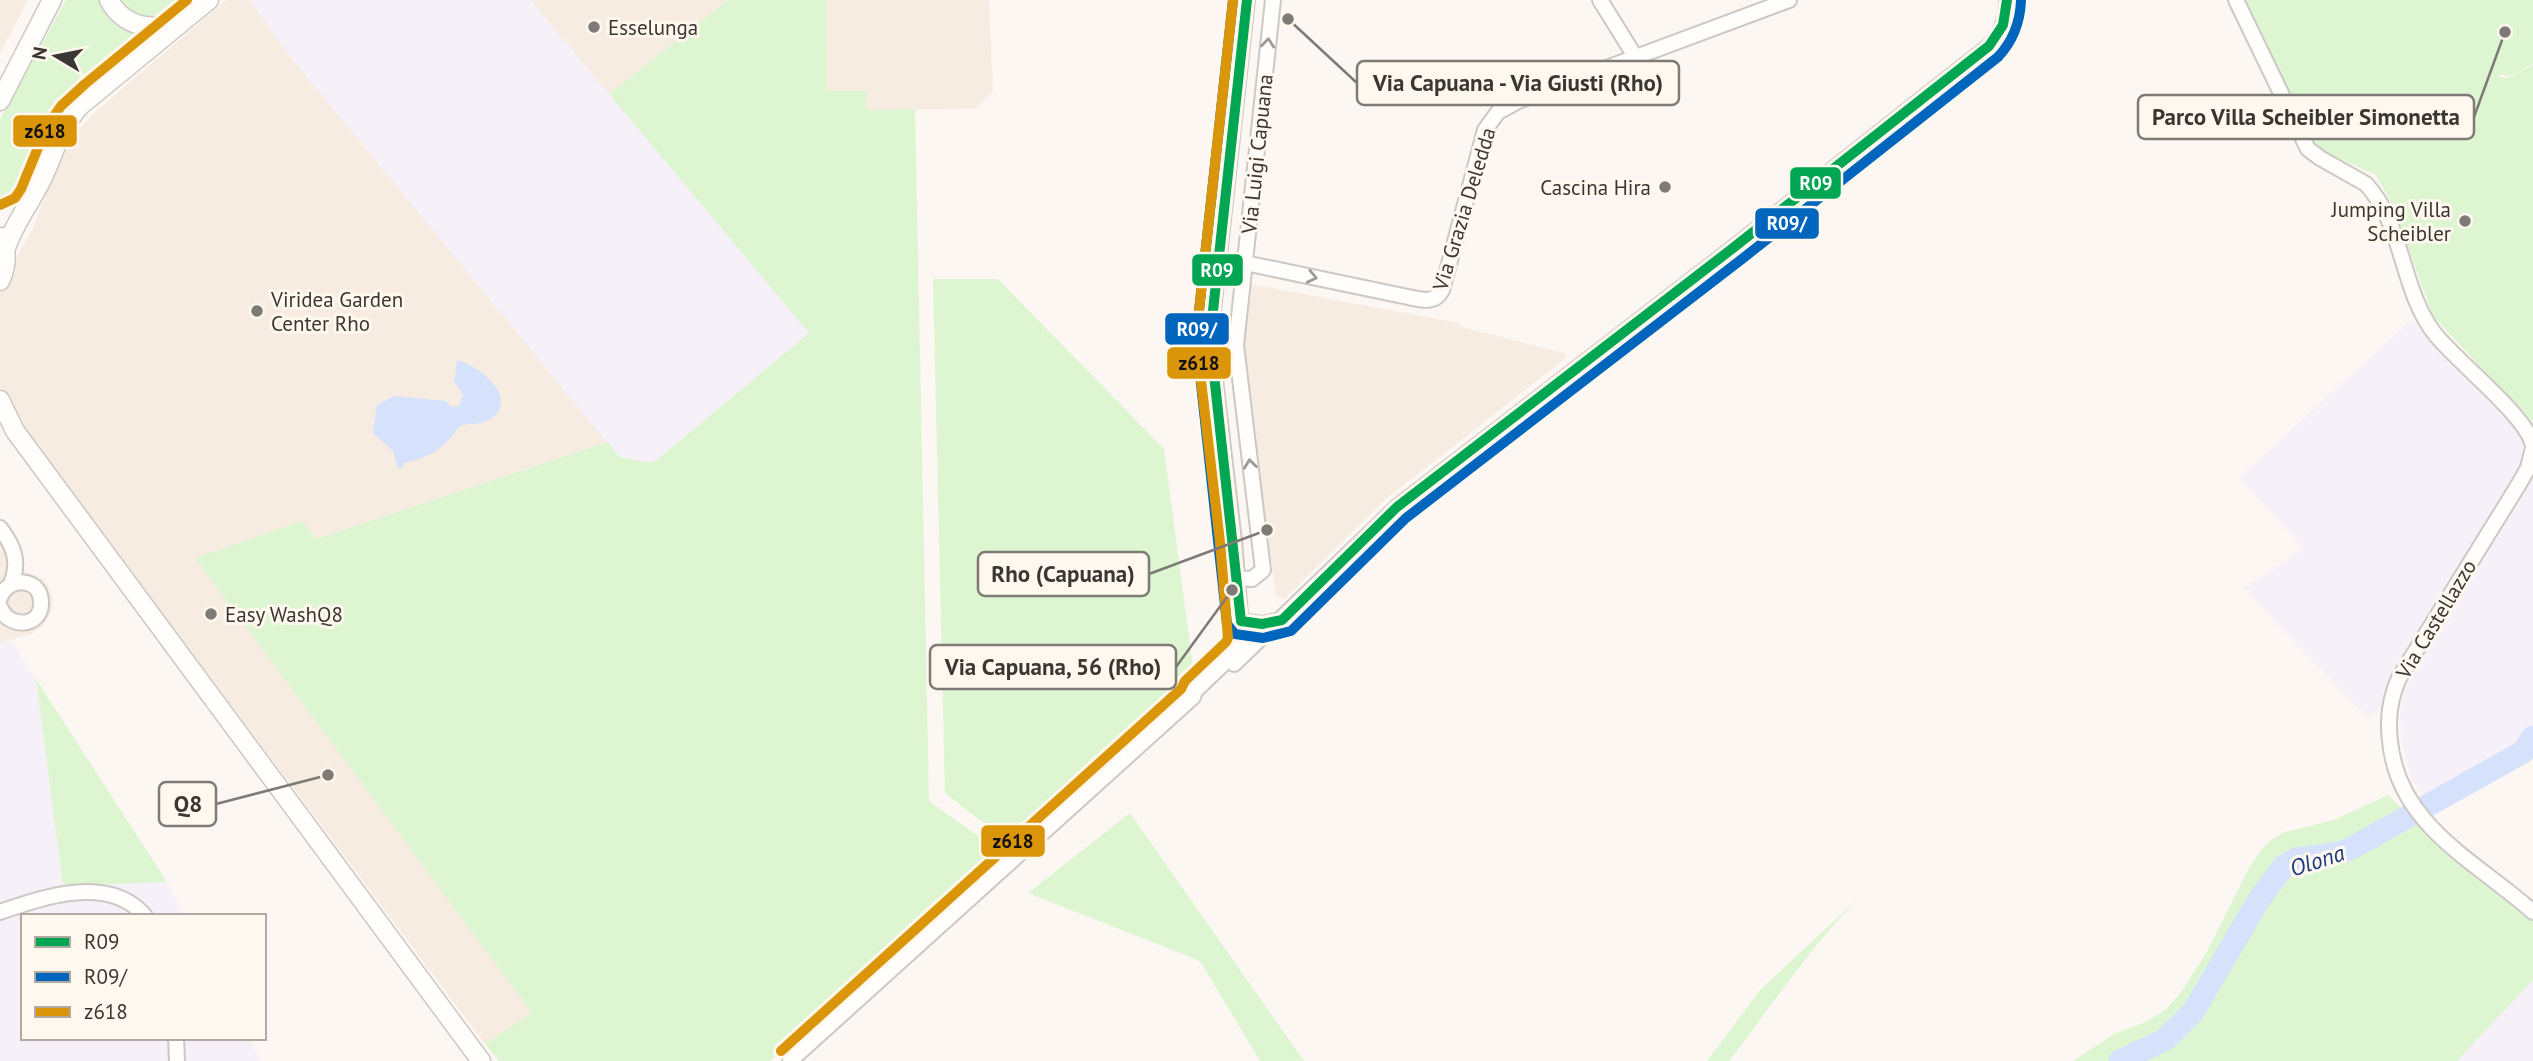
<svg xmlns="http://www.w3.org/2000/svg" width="2533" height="1061" viewBox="0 0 2533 1061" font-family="'PT Sans',sans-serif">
  <rect width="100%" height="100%" fill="#fcf7f2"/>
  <path fill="#f6ece1" d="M 0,0 L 28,0 L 0,53 Z
    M 226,0 L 250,0 L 289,55 L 608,442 L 315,539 L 302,521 L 195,558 L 533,1013 L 485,1044 L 17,419 L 2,393 L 0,384 L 0,287 L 33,228 L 67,142 L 94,113 Z
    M 530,0 L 728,0 L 609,94 Z
    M 826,0 L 989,0 L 993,91 L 975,109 L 866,110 L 865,91 L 827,91 Z
    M 1250,284 L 1459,323 L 1462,327 L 1564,353 L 1567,357 L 1386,499 L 1284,599 L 1276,596 L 1241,340 Z
    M 0,521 L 12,536 L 21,570 L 42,578 L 49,587 L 53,599 L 51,612 L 42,626 L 33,633 L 0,643 Z"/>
  <path fill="#f6f0f8" d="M 250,0 L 530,0 L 810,333 L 653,463 L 619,457 L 289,55 Z
    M 2411,320 L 2523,433 L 2527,442 L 2526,451 L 2515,480 L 2390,680 L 2384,708 L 2366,716 L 2244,589 L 2304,548 L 2239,478 Z
    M 2533,479 L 2533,737 L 2523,752 L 2428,803 L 2411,779 L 2401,740 L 2400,712 L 2404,694 L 2410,678 Z
    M 11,640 L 36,679 L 63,885 L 167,882 L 185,916 L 23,916 L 23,1038 L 249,1038 L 261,1061 L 0,1061 L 0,643 Z
    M 2533,980 L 2533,1061 L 2457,1061 L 2484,1033 Z"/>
  <path fill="#def5d2" d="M 66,0 L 107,0 L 157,31 C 124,57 70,92 50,128 C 38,150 31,212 0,210 L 0,119 Z
    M 118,0 L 191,0 C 163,20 145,27 118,0 Z
    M 728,0 L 826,0 L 827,91 L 866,91 L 866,110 L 915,109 L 929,801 L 1003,854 L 770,1061 L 499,1061 L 485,1044 L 532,1013 L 195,558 L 302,521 L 316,539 L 608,442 L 619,457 L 653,463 L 809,333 L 609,94 Z
    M 2244,0 L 2533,0 L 2533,64 L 2509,76 L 2498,74 L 2500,77 L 2507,78 L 2533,65 L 2533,423 L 2433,316 L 2393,206 L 2376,175 L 2314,147 Z
    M 933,279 L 998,279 L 1164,449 L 1194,675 L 1010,844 L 945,793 Z
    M 36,679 L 167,882 L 63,886 Z
    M 2388,795 L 2406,813 C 2387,824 2368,836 2348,844 C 2322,855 2294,846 2271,866 L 2191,1007 L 2164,1034 L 2109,1061 L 2073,1061 L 2114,1034 L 2146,1022 L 2166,1009 L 2179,995 L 2207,952 L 2248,870 L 2260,851 L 2271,840 L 2285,832 L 2334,820 Z
    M 1130,813 L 1304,1061 L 1260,1061 L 1200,961 L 1028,893 Z
    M 2414,823 L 2533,920 L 2533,980 L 2457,1061 L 2136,1061 L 2169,1046 L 2182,1036 L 2201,1016 L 2241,943 L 2287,874 L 2295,868 L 2356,857 Z
    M 1864,893 C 1812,943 1773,1005 1729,1061 L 1707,1061 L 1760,990 Z"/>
  <path fill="#d6e1fb" d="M 457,360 C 478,365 519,396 492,418 C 482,426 471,422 460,426 C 455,430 454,435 450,439 C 437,453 422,459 404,463 L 402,468 L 398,468 L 393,451 L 373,433 L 377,405 L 394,396 L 446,401 L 451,407 L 459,406 L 463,394 L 454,382 Z"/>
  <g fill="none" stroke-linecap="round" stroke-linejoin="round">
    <path stroke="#d6e1fb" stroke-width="23" d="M 2120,1061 L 2166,1039 L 2193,1012 L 2260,898 L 2284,866 L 2296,859 L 2340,853 L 2352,848 L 2523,752 L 2533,737"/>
    <g stroke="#ccc8c4" stroke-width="18">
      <path id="minor" d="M 1600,0 L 1636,58
        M 2236,0 L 2308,149 L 2320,158 L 2366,184 C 2404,225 2401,291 2435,334 C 2456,361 2529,418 2533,446
        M 1245,263 L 1408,297 C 1422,300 1435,304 1442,290 L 1485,130 L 1498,112 L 1518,101 L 1789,0
        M 2533,448 L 2528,468 L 2519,484 L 2399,678 C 2390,698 2387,718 2390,741 C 2398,826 2476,861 2533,912
        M 0,528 C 14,546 20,562 11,584
        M 1237,578 L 1252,579 L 1263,570 L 1236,345 L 1273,0
        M 0,598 C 7,576 41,577 41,602 C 42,628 8,629 0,607
        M 1241,621 L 1262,624 L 1281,620
        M 1234,664 L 1397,507 L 1733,248 L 1989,46 C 2002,33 2007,18 2007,0
        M 0,912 C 43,897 109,874 145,916
        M 176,1038 L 177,1061
        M 790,1061 L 1193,697 L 1195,691 L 1238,650 L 1242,640 L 1234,541 L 1210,338 L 1247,0"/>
    </g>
    <g stroke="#ccc8c4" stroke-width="21">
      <path id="major" d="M 109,0 C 124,28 153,31 180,22
        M 0,101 L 52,0
        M 6,248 C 15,221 33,200 44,175 C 57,147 58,131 80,106 L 209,0
        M 0,281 C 7,266 8,253 2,237
        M 0,400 L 15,431 L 481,1061"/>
    </g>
    <use href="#minor" stroke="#fffefd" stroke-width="14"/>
    <use href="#major" stroke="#fffefd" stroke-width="18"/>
    <g stroke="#fff8ef" stroke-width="16">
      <path id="bus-1" d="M 1247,0 L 1210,338 L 1241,621 L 1262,624 L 1282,620 L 1397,507 L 1733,248 L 1989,46 L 2003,25 L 2007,0"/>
    </g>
    <g stroke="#fff8ef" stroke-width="16">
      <path id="bus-2" d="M 1233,0 L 1196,338 L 1227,624 L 1235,634 L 1263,638 L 1291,631 L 1406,518 L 1742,259 L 1998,57 C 2013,41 2020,23 2021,1"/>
    </g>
    <g stroke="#fff8ef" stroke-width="16">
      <path id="bus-3" d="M 0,205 L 15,198 L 21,189 L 47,126 L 61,106 L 85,84 L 187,0
        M 781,1051 L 1181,689 L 1185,681 L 1226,642 L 1228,638 L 1220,542 L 1196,338 L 1233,0"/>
    </g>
    <use href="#bus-1" stroke="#00a651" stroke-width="10"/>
    <use href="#bus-2" stroke="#0065bd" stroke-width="10"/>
    <use href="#bus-3" stroke="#db9508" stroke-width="10"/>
  </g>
  <defs><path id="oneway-chevron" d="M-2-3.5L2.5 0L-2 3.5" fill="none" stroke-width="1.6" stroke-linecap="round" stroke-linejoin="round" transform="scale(1.75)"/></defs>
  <g stroke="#9c9a98">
    <use href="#oneway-chevron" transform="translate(1268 43) rotate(-84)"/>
    <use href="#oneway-chevron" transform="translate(1312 277) rotate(12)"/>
    <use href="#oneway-chevron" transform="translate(1250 464) rotate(-97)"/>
  </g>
  <g fill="#7e7a75" stroke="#fff8ef" stroke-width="2.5">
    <circle cx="594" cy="27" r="7"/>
    <circle cx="1665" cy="187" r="7"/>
    <circle cx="2465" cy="221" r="7"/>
    <circle cx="257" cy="311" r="7"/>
    <circle cx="211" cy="614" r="7"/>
  </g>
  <g text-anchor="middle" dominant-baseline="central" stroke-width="6" stroke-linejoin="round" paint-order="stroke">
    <g font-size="21" fill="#3a3632" stroke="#fff8ef" text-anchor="start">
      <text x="608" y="27">Esselunga</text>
      <text x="1651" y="187" text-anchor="end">Cascina Hira</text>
      <text x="2451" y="209" text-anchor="end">Jumping Villa<tspan x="2451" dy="24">Scheibler</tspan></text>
      <text x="271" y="299">Viridea Garden<tspan x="271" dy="24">Center Rho</tspan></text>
      <text x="225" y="614">Easy WashQ8</text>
    </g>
    <g font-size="21" fill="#3a3632" stroke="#fff8ef">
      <text transform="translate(1257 154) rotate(-84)">Via Luigi Capuana</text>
      <text transform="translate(1464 209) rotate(-73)">Via Grazia Deledda</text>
      <text transform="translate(2436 619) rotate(-59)">Via Castellazzo</text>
    </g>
    <g font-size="23" font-style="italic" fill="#1d3981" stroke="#fff8ef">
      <text transform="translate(2317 860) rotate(-18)">Olona</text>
    </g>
  </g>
  <path fill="none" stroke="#7e7a75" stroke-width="2.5" d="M1288 19L1357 83M2505 32L2474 117M1267 530L1149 574M1232 590L1176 667M328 775L216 804"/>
  <g fill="#7e7a75" stroke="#fff8ef" stroke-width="2.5">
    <circle cx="1288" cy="19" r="7"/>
    <circle cx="2505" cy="32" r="7"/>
    <circle cx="1267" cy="530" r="7"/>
    <circle cx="1232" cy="590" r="7"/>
    <circle cx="328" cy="775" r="7"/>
  </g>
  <g fill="#fff8ef" stroke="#7e7a75" stroke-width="2.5">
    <rect x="1357" y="61" width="322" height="44" rx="7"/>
    <rect x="2138" y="95" width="336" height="44" rx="7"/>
    <rect x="978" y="552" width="171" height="44" rx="7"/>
    <rect x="930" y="645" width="246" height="44" rx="7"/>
    <rect x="159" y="782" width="57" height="44" rx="7"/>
  </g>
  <g font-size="23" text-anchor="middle" font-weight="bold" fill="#3a3632">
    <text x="1518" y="91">Via Capuana - Via Giusti (Rho)</text>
    <text x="2306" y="125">Parco Villa Scheibler Simonetta</text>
    <text x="1063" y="582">Rho (Capuana)</text>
    <text x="1053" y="675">Via Capuana, 56 (Rho)</text>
    <text x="188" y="812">Q8</text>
  </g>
  <g stroke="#fff8ef" stroke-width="2.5">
    <rect x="12" y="114" width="66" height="34" rx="7" fill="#db9508"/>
    <rect x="1789" y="166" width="53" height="34" rx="7" fill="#00a651"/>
    <rect x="1754" y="207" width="66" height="33" rx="7" fill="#0065bd"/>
    <rect x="1191" y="253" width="53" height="34" rx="7" fill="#00a651"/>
    <rect x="1164" y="312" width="66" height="34" rx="7" fill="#0065bd"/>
    <rect x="1166" y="346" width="66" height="34" rx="7" fill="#db9508"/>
    <rect x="980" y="824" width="66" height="34" rx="7" fill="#db9508"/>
  </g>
  <g font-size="19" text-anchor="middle" font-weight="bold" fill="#fff">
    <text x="1816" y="190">R09</text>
    <text x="1787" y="230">R09/</text>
    <text x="1217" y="277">R09</text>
    <text x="1197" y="336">R09/</text>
  </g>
  <g font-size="19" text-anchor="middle" font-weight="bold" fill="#111">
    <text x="45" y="138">z618</text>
    <text x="1199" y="370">z618</text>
    <text x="1013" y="848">z618</text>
  </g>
  <rect x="21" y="914" width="245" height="126" fill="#fff8ef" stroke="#b0aaa3" stroke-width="2"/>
  <rect x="35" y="937" width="35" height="10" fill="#00a651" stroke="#b0aaa3" stroke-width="2"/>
  <text x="84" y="949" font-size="21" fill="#3a3632">R09</text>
  <rect x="35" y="972" width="35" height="10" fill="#0065bd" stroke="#b0aaa3" stroke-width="2"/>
  <text x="84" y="984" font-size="21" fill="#3a3632">R09/</text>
  <rect x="35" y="1007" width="35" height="10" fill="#db9508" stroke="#b0aaa3" stroke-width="2"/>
  <text x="84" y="1019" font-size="21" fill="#3a3632">z618</text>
  <g transform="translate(56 56) rotate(280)" stroke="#fff8ef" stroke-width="5" paint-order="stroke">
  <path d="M0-5L12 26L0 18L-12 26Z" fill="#3a3632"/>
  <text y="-10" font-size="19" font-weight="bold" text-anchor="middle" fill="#3a3632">N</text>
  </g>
</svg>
